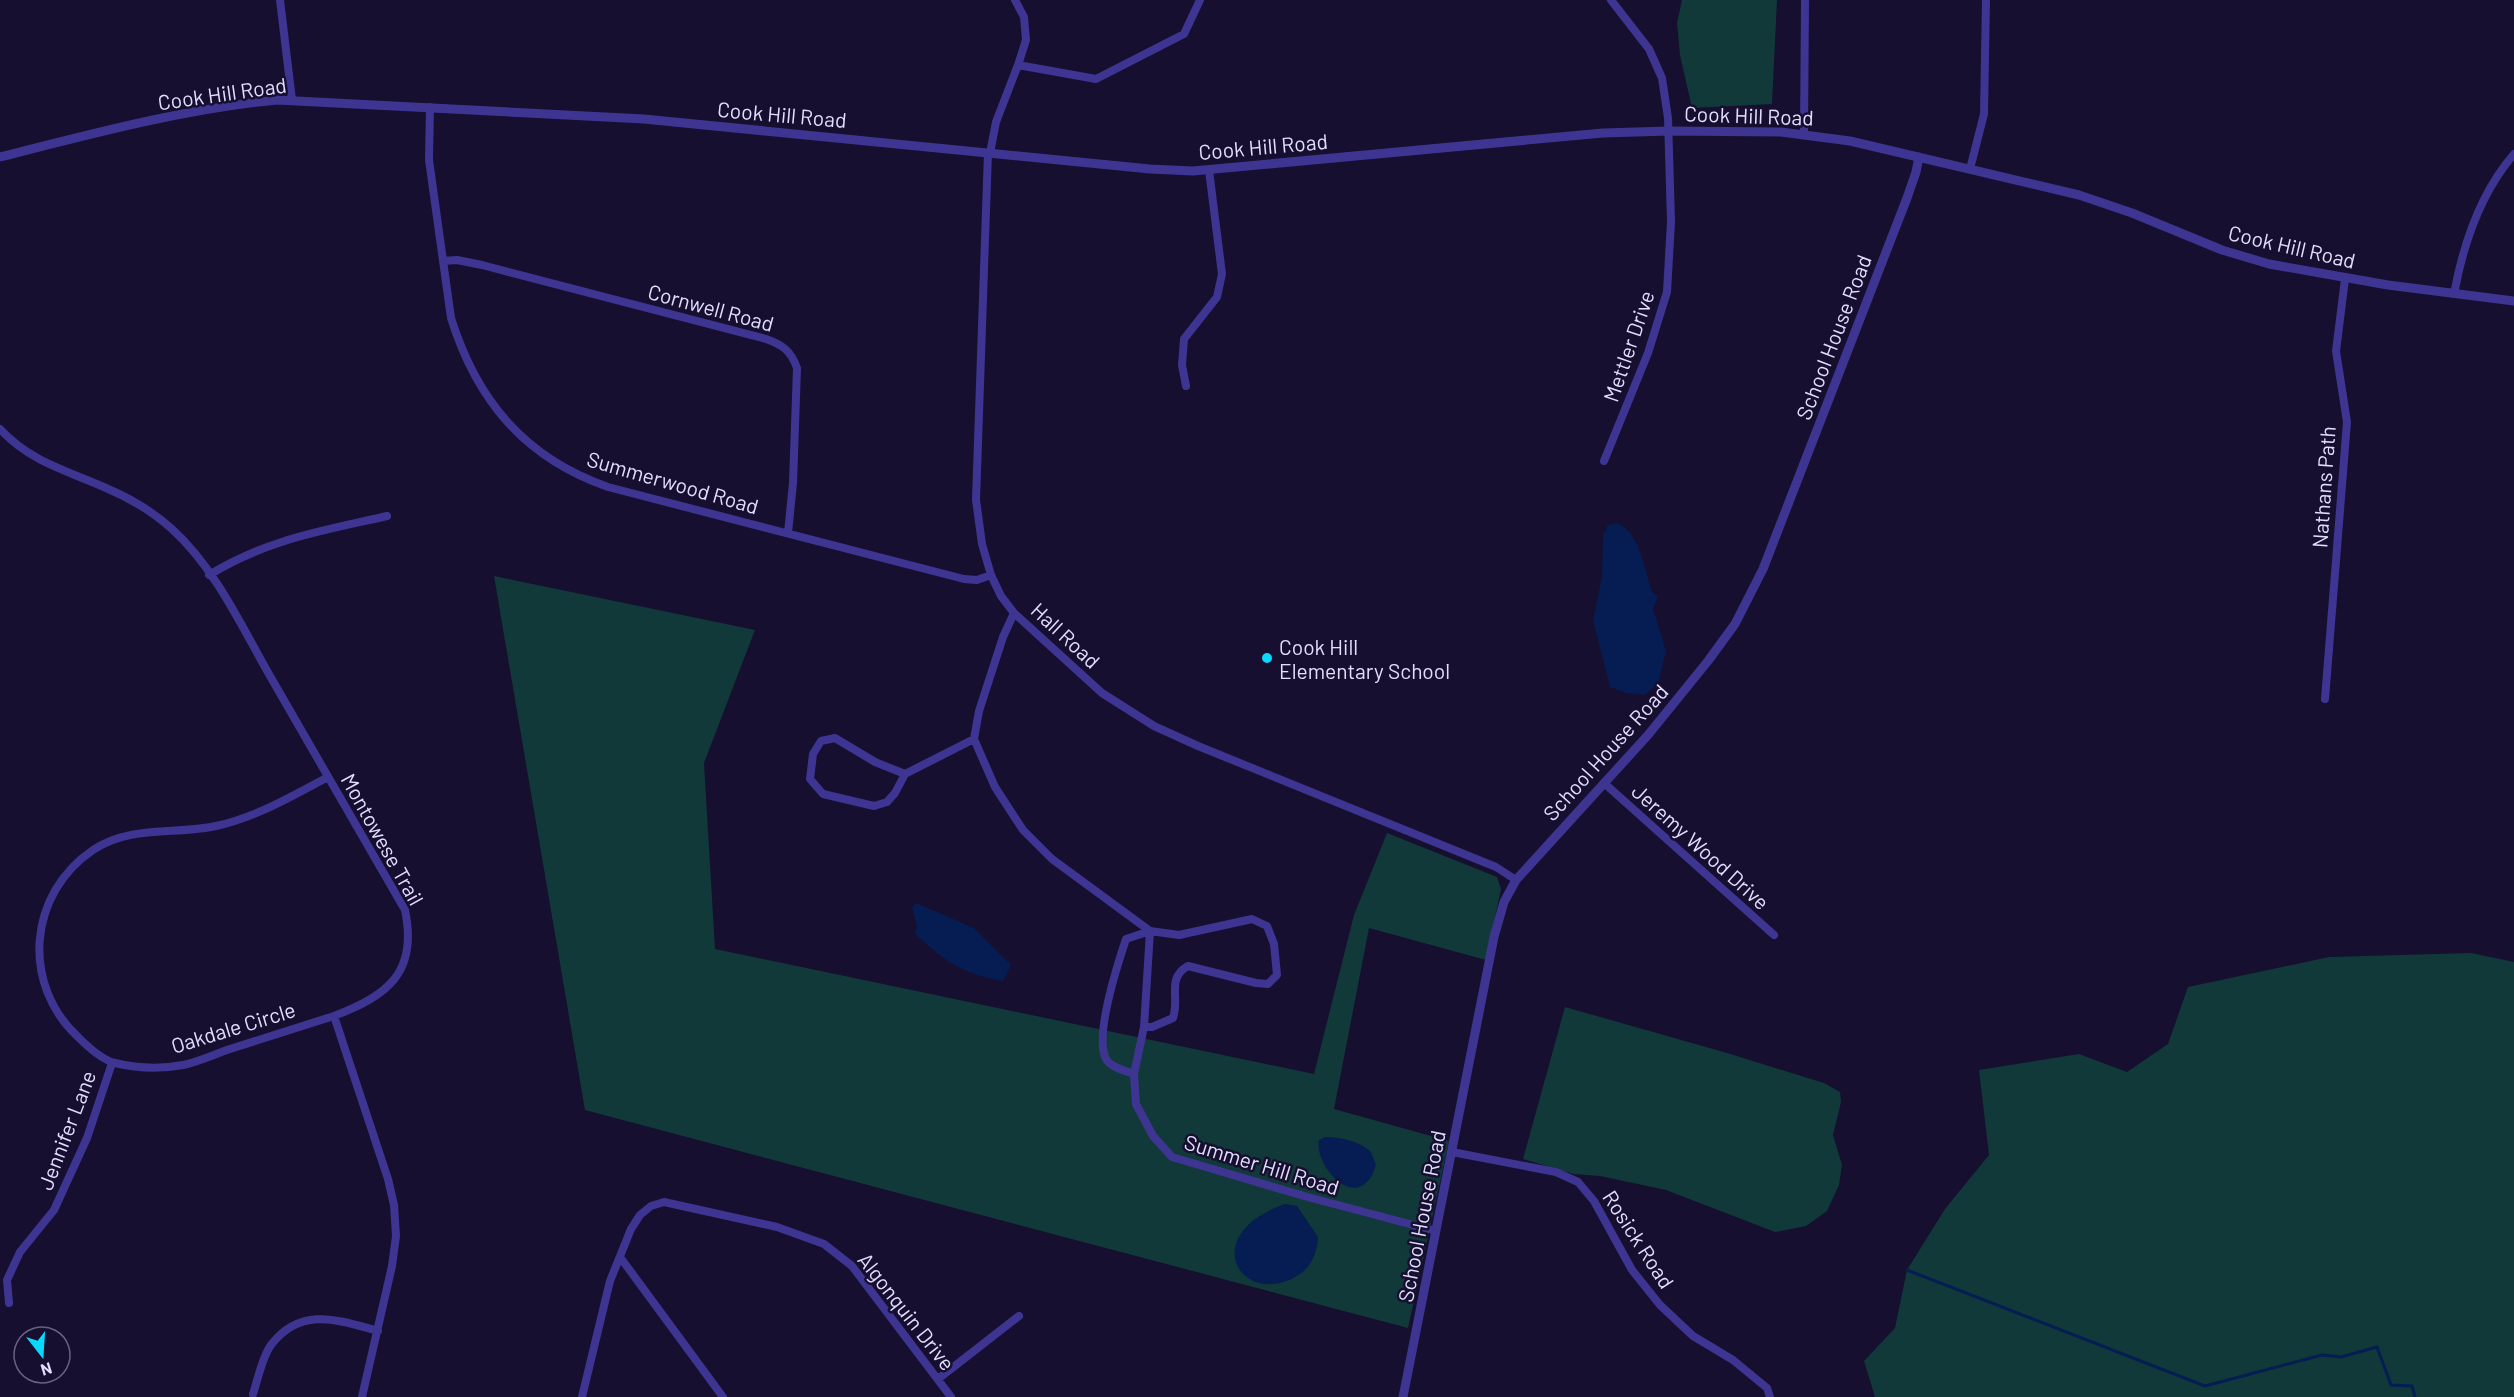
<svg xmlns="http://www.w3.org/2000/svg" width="2514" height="1397" viewBox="0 0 2514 1397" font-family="Barlow,sans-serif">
  <rect width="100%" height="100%" fill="#160f2f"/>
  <path fill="#11393a" d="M 1682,0 L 1777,0 L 1772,104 L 1692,108 L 1680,55 L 1677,23 Z
    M 494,576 L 755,630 L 704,763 L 715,949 L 1314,1074 L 1354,915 L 1387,833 L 1497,877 L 1501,889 L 1486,960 L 1369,928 L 1334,1109 L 1449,1141 L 1408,1328 L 585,1110 Z
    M 2471,953 L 2514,962 L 2514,1397 L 1875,1397 L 1864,1361 L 1895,1328 L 1907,1270 L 1945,1209 L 1989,1155 L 1979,1070 L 2079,1054 L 2127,1072 L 2168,1044 L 2188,987 L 2329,957 Z
    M 1565,1007 L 1727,1053 L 1824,1083 L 1840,1092 L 1841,1102 L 1833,1135 L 1842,1165 L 1839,1185 L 1827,1211 L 1806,1226 L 1775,1232 L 1666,1190 L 1600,1176 L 1574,1174 L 1523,1159 Z"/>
  <path fill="#051d53" d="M 1618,523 C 1641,535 1644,569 1652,592 L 1658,596 L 1653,609 L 1666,651 L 1658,684 L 1644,695 L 1626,693 L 1610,687 L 1593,620 L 1602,577 L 1603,535 L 1608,525 Z
    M 916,903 L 974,928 L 1011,965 L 1003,981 C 960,973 946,962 915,934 L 917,926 L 912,908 Z
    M 1325,1137 C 1340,1137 1360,1141 1371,1152 L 1376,1165 C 1374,1170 1372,1178 1367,1182 C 1346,1203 1314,1161 1319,1140 Z
    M 1285,1204 L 1297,1206 L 1318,1237 C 1317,1254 1311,1268 1297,1276 C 1241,1309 1196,1235 1285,1204 Z"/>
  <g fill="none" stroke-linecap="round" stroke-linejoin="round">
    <path stroke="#051d53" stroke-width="3" d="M 1907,1270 L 2205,1386 L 2322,1355 L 2341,1357 L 2377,1347 L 2391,1385 L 2412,1386 L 2415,1397"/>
    <path stroke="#3e3593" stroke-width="8" d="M 280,0 L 292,100
      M 1018,65 L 1096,79 L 1184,34 L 1200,0
      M 430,107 L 429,160 L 451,318 C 477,401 525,458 608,487 L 964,579 L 977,580 L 991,575
      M 1804,134 L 1805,0
      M 988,153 L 976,500 L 982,544 L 991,575 L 1001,596 L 1014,613 L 1102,693 L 1154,726 L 1198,746 L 1496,867 L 1516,880
      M 990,153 L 996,122 L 1018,65 L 1026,40 L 1024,17 L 1015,0
      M 1970,169 L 1984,114 L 1986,0
      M 443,261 L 457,260 L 482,265 L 766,339 C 783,345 791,351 797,368 L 793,483 L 788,533
      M 2454,294 C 2463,245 2481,192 2514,154
      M 1186,386 L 1182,365 L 1184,339 L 1217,297 L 1222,274 L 1209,170
      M 0,429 C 30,462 68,471 106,488 C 130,498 153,512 172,529 C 215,568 242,627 270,676 C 315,754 360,832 405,910 C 418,973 388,995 334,1016 L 388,1179 L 394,1205 L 396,1236 L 392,1266 L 362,1397
      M 1604,461 L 1648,353 L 1667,292 L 1671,222 L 1668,118 L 1662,78 L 1649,49 L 1611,0
      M 209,575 C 268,539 322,531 387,516
      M 1014,613 L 1003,637 L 979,711 L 974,739 L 995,787 L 1023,830 L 1052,859 L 1150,931 L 1144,1027 L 1134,1074 L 1136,1104 L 1153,1136 L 1172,1157 L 1304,1196 L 1436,1231
      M 2325,699 L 2347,422 L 2336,351 L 2345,279
      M 905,774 L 875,762 L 835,738 L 821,741 L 813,754 L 810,779 L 823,794 L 874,806 L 887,802 L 895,793 L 905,774 L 974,739
      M 328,777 C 292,796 257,817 216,826 C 175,835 130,825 93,850 C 28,894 21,984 78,1037 C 87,1046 102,1060 115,1063 C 136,1068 161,1069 183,1065 C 198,1062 215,1054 230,1049 C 265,1038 299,1027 334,1016
      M 1604,783 L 1774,935
      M 1134,1074 C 1126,1071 1110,1067 1106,1059 C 1094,1036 1118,963 1126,939 L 1150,931 L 1179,935 L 1252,919 L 1267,926 L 1274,944 L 1277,975 L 1268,984 L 1256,983 L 1188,966 C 1166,978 1180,998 1173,1018 L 1152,1027 L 1144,1027
      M 1452,1152 L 1556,1172 L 1578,1182 L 1594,1201 L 1632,1270 L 1660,1305 L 1693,1336 L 1733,1360 L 1767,1388 L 1770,1397
      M 620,1257 L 723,1397
      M 9,1303 L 7,1280 L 20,1252 L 54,1210 L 87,1138 L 112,1063
      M 938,1379 L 1019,1316
      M 253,1394 C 258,1379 262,1357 271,1345 C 301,1306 338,1320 378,1331
      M 582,1397 L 610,1281 L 631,1229 L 640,1215 L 651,1206 L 664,1202 L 777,1227 L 824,1244 L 852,1266 L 951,1397"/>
    <path stroke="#3e3593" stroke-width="9" d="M 0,157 C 91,134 183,109 277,100 L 644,119 L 1150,169 L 1193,171 L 1603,133 L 1669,131 L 1781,132 L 1850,141 L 2079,195 L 2132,213 L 2222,250 L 2269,264 L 2388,285 L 2514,301
      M 1403,1397 L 1494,937 L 1504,902 L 1516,880 L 1648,735 L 1708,661 L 1735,624 L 1763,569 L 1907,198 L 1916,172 L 1919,157"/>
  </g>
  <circle fill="#0ad9ff" stroke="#160f2f" stroke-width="2" cx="1267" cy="658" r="6"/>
  <g text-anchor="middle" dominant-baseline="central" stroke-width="5" stroke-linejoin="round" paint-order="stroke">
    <g font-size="21" fill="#e3deff" stroke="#160f2f">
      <text transform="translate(222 93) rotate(-8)">Cook Hill Road</text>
      <text transform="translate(782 114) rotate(5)">Cook Hill Road</text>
      <text transform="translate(1749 115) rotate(2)">Cook Hill Road</text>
      <text transform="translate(1263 146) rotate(-5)">Cook Hill Road</text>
      <text transform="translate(2292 246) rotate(13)">Cook Hill Road</text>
      <text transform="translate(711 307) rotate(15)">Cornwell Road</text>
      <text transform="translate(1833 337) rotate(-69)">School House Road</text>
      <text transform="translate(1628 346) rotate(-71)">Mettler Drive</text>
      <text transform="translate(673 482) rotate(16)">Summerwood Road</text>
      <text transform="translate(2323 487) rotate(-86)">Nathans Path</text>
      <text transform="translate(1066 635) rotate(43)">Hall Road</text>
      <text transform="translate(1605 752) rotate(-48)">School House Road</text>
      <text transform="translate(383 839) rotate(61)">Montowese Trail</text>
      <text transform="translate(1701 846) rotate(42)">Jeremy Wood Drive</text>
      <text transform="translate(233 1027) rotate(-17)">Oakdale Circle</text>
      <text transform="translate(66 1130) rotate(-69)">Jennifer Lane</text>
      <text transform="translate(1262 1164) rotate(17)">Summer Hill Road</text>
      <text transform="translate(1421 1216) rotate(-79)">School House Road</text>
      <text transform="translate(1639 1239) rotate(57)">Rosick Road</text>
      <text transform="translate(907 1311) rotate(52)">Algonquin Drive</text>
    </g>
    <g font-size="21" fill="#e3deff" stroke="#160f2f" text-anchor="start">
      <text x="1279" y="646">Cook Hill<tspan x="1279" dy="24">Elementary School</tspan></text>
    </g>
  </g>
  <g transform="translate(42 1355) rotate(163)"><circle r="28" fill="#160f2f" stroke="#686282" stroke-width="1.5"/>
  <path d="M0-4.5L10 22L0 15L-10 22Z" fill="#0ad9ff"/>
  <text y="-9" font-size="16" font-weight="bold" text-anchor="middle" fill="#e3deff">N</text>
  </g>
</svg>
